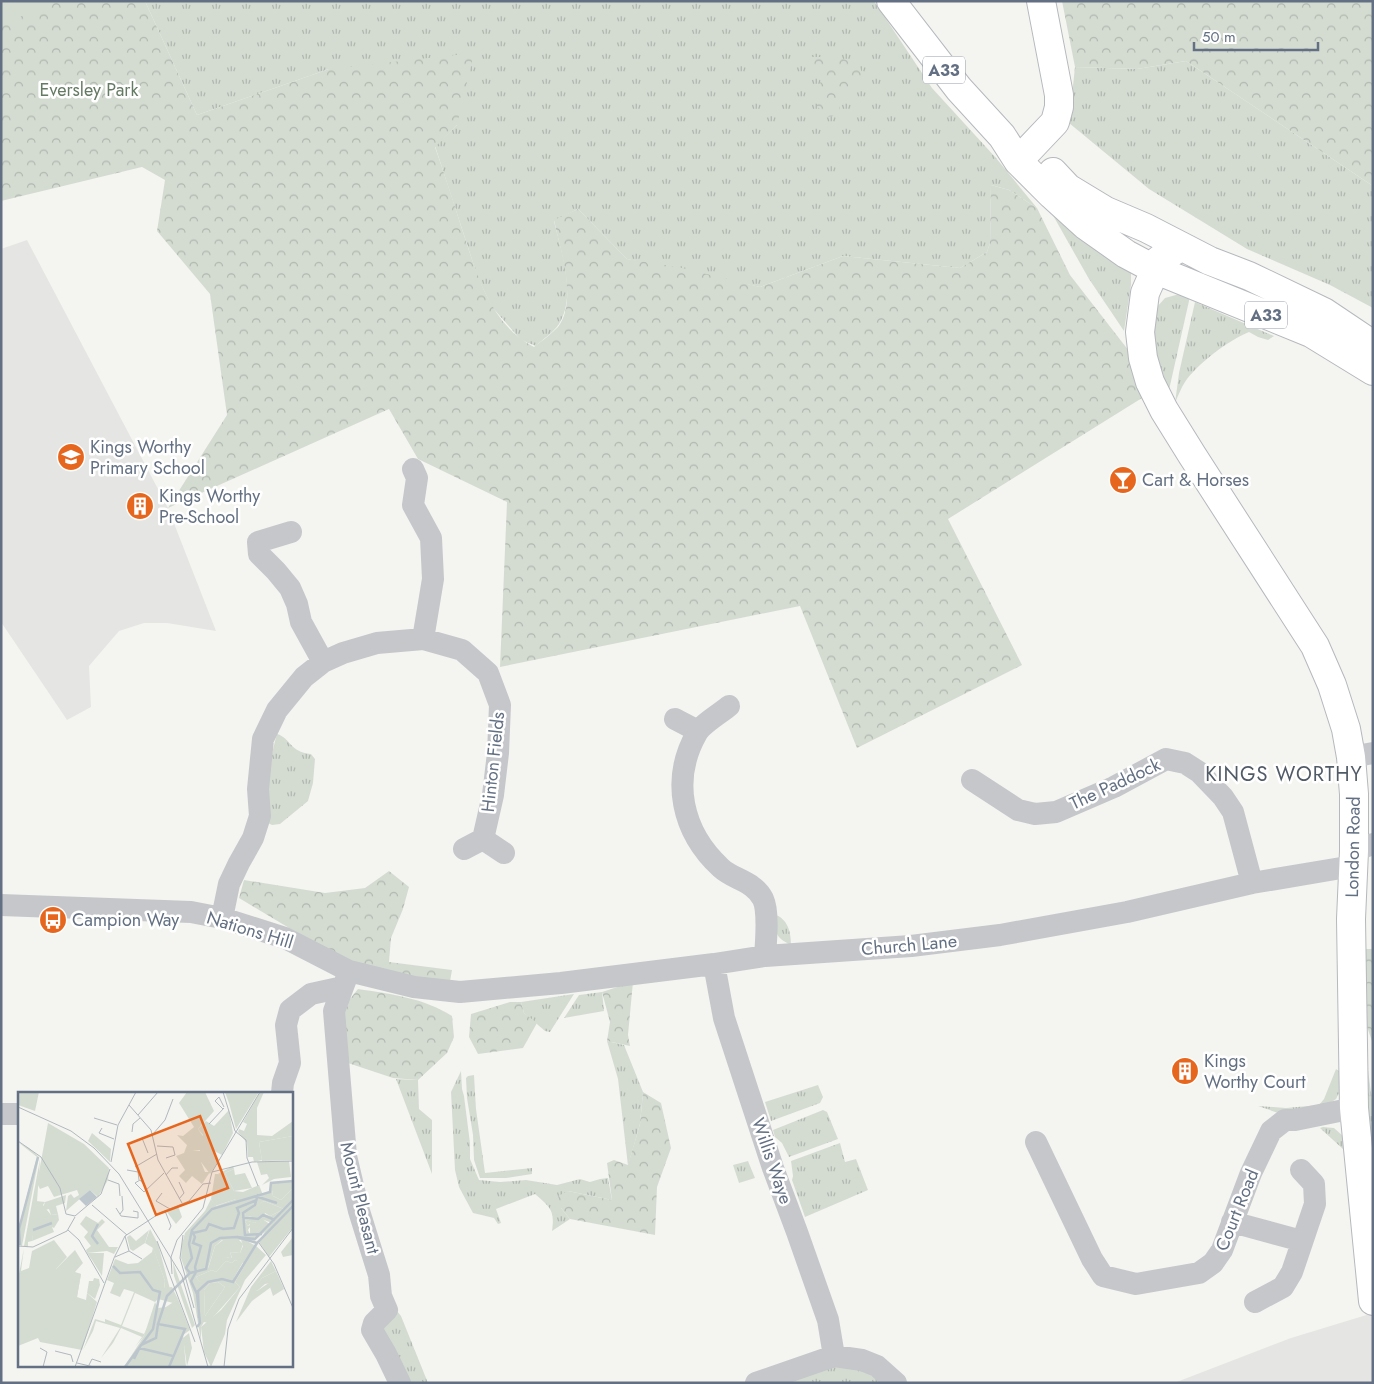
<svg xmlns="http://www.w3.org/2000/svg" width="1374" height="1384" viewBox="0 0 1374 1384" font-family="Jost,sans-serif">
  <defs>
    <pattern id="grass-tufts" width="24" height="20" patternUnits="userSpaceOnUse" patternTransform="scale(1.25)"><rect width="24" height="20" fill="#d4dcd2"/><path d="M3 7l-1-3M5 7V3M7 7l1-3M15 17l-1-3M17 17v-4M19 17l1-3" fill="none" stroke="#b0b7b0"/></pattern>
    <pattern id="forest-crowns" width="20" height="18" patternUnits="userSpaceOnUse" patternTransform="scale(1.25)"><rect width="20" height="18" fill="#d4dcd2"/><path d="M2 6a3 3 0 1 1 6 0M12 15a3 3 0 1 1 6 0" fill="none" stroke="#b0b7b0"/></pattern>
  </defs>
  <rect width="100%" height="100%" fill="#f4f5f0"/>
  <path fill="#e5e6e4" d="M 27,240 L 168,508 L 216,631 L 167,623 L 144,623 L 119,631 L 89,666 L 91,707 L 67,720 L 1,622 L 1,249 Z
    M 1373,1313 L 1373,1383 L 1174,1383 L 1291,1338 Z"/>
  <path fill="url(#grass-tufts)" d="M 145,1 L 874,1 L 932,88 L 996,158 L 1037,208 L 1009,190 L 991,185 L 990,243 L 987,252 L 960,268 L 843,256 L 760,287 L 627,259 L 578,209 L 554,221 C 561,251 577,295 559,324 C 554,332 543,339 536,346 L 521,340 L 492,307 L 478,278 L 435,146 L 457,125 L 329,69 L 197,115 Z
    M 1186,61 L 1373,186 L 1373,308 L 1330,285 L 1247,249 L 1149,189 L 1069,123 L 1075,67 L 1137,69 Z
    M 1046,203 L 1131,271 L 1131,285 L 1124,331 L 1089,279 Z
    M 1183,293 L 1189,297 L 1189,301 L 1167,399 L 1152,349 L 1155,318 L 1157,307 L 1165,298 Z
    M 1195,302 L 1274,336 L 1268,340 L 1258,337 L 1249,332 C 1229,340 1197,364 1185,382 C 1181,388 1178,396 1175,403 L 1179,373 Z
    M 277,734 C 291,738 289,752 311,754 L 315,759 L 313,783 L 308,801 L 280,824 L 272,825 L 268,823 C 268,792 268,763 277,734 Z
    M 774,914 C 788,919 791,932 791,945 C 774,937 776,932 774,914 Z
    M 602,992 L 604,1011 L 564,1018 L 579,995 Z
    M 574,994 L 550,1032 L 545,1031 L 524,1013 L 521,1002 Z
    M 607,1041 L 624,1045 L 643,1092 L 640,1124 L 628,1166 L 618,1079 Z
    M 1366,1056 L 1373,1107 L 1373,1174 L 1367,1166 Z
    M 1336,1069 L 1340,1072 L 1341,1089 L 1336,1099 L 1326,1106 L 1281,1114 L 1258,1106 L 1286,1108 L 1319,1105 L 1324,1099 Z
    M 461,1071 L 462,1089 L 464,1096 L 470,1143 L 470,1159 L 479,1180 L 500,1182 L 526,1180 L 557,1185 L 580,1179 L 590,1182 L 600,1179 L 608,1178 L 612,1200 L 568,1191 L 561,1208 L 570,1219 L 552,1231 C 555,1210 550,1207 535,1194 L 496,1209 L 501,1223 L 498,1224 L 494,1218 L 473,1213 L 459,1187 L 455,1170 L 451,1092 Z
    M 474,1075 L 476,1109 L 485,1173 L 532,1168 L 532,1174 L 506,1178 L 480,1178 L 474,1160 L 473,1135 L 467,1098 L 466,1078 L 468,1076 Z
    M 396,1079 L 418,1080 L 419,1109 L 432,1120 L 432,1174 Z
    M 818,1085 L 823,1097 L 820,1103 L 771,1121 L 765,1102 Z
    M 823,1110 L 827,1112 L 838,1139 L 789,1157 L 782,1143 L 775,1137 L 773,1130 Z
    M 1323,1127 L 1334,1128 L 1343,1136 L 1344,1150 L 1320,1128 Z
    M 840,1143 L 845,1162 L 856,1159 L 868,1190 L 805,1217 L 792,1180 L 793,1176 L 791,1161 Z
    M 748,1161 L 755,1178 L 739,1183 L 733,1165 Z
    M 393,1306 L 401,1316 L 428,1383 L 410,1383 L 377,1326 Z
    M 844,1362 L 888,1383 L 785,1383 Z"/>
  <path fill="url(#forest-crowns)" d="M 1,1 L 145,1 L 197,115 L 329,69 L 474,53 L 457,125 L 435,147 C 444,173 453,200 461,226 C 476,271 489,324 534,347 C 542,341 551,334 558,327 C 578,301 560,249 554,220 L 578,209 L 627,259 L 678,267 L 760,287 L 843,256 L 960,268 L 987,252 L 990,243 L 991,185 L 1009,190 L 1037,208 L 1070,275 L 1129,351 L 1142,398 L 948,519 L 1022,665 L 857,748 L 800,606 L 500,667 L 507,502 L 418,459 L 389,409 L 168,508 L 227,415 L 210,294 L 157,231 L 165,180 L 142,167 L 1,201 Z
    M 1062,1 L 1373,1 L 1373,186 L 1186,61 L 1137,69 L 1075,67 Z
    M 802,57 L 836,57 L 858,63 L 866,82 L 840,105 L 840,115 L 827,117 L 817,106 L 821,78 L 815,69 Z
    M 389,871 L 409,887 L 403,909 L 391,938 L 389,962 L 452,970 L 449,987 L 346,962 L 239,898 L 244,880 L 325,893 L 365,888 Z
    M 1364,949 L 1373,949 L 1373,1044 L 1365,1021 Z
    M 633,982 L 628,1035 L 630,1046 L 607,1041 L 610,1022 L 602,992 Z
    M 358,989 C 391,994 424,998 452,1016 L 454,1037 L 447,1053 L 418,1080 L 393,1078 L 348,1063 L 341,1010 Z
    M 510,1002 L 521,1002 L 524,1013 L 537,1023 L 523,1048 L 478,1054 L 469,1037 L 471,1014 Z
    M 643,1092 L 661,1103 L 671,1148 L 657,1187 L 655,1235 L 570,1219 L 561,1208 L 558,1196 L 568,1191 L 612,1200 L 607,1163 L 614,1160 L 628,1165 L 640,1124 Z"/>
  <path fill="#d4dcd2" d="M 1,1 L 50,1 L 1,27 Z"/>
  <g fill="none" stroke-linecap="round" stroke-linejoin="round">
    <g stroke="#b5b8bd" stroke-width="30">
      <path id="major" d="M 891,1 L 959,89 L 1002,136 L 1018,161 L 1052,195 L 1085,225 L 1126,254 L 1154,269 L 1311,333 L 1373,371
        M 1018,161 L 1055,122 L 1059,107 L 1059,95 L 1041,1
        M 1053,172 L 1068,188 L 1106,211 L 1146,228 L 1210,261 L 1249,276 L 1324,312 L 1373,345
        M 1181,247 L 1160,259 L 1145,293 L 1140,332 L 1143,358 L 1150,382 L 1164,410 L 1192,455 L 1315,646 L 1332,685 L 1346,729 L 1351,757 L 1354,794 L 1354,851 L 1351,919 L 1354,1108 L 1373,1301"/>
    </g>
    <path stroke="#c5c7cb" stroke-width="22" d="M 413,469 L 417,478 L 413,505 L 431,538 L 433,579 L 423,639
      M 291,532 L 258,542 L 259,554 L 276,571 L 290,588 L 297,604 L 301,622 L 323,662
      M 729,706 C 721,713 702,724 697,733 C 670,780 682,832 721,868 C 734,880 754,881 763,899 C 769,912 766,941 765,956
      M 675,719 L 698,731
      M 1351,757 L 1373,753
      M 972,780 L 1018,810 L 1035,814 L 1056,812 L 1114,787 L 1166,759 L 1185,763 L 1199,772 L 1223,797 L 1233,812 L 1252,883
      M 464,849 L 483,839 L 504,853
      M 1354,851 L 1373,844
      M 1,905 L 191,912 L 222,918 L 285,938 L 349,971 L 414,987 L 460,992 L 561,983 L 714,964 L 765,956 L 911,946 L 1000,935 L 1127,912 L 1252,883 L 1353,866
      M 222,918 L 229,884 L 239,863 L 253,838 L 260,816 L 258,789 L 263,739 L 277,710 L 304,677 L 323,662 L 343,653 L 377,643 L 423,639 L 462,650 L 488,673 L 500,705 L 498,753 L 493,795 L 483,839
      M 714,964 L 724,1018 L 773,1168 L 797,1232 L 828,1320 L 834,1356
      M 349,971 L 334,1011 L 346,1156 L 359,1211 L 379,1275 L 381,1296 L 387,1310 L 374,1323 L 372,1330 L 386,1354 L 400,1383
      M 282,1093 L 283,1083 L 290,1063 L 286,1025 L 290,1010 L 311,994 L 343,987
      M 1,1114 L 19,1114
      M 1036,1142 L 1092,1259 L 1103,1276 L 1136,1284 L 1199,1273 L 1213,1263 L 1222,1250 L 1251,1173 L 1271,1131 L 1285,1120 L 1295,1120 L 1354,1108
      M 1232,1222 L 1302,1241
      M 1255,1302 L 1283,1287 L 1292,1272 L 1315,1204 L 1314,1184 L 1301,1170
      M 756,1383 L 834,1356 L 862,1360 L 877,1366 L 896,1383"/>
    <use href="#major" stroke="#fff" stroke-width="28"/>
  </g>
  <defs>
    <g id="school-disc" transform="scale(1.4375)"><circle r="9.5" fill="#e7661e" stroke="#fff"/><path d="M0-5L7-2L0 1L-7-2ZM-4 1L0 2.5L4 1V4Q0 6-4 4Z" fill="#fff"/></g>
    <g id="bar-disc" transform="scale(1.4375)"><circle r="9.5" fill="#e7661e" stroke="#fff"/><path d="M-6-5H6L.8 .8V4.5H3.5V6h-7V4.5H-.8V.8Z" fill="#fff"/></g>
    <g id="building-disc" transform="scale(1.4375)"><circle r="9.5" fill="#e7661e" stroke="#fff"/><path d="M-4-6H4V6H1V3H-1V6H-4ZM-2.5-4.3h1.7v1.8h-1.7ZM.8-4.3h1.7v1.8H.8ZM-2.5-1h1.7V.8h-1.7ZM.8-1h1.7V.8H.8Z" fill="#fff"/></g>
    <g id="bus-disc" transform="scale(1.4375)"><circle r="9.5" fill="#e7661e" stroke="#fff"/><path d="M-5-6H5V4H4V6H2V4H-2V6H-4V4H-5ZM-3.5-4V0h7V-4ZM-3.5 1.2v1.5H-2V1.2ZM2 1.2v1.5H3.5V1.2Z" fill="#fff"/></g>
  </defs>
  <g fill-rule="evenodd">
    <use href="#school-disc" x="71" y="457"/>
    <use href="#bar-disc" x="1123" y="480"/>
    <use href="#building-disc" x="140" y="506"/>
    <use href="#bus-disc" x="53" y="920"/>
    <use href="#building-disc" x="1185" y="1071"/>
  </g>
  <g text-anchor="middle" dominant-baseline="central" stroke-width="5" stroke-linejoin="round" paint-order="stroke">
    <g fill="#fff" stroke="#929ba8" stroke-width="1">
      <rect x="923" y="56.5" width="42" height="27" rx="4"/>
      <rect x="1245" y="301.5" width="42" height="27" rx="4"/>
    </g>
    <g font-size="16" font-weight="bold" fill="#637083">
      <text x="944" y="70">A33</text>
      <text x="1266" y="315">A33</text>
    </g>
    <g font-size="18" fill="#647a62" stroke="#fff">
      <text x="89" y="90">Eversley Park</text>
    </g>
    <g font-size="18" fill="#637083" stroke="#fff" text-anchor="start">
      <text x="90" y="447">Kings Worthy<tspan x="90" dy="21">Primary School</tspan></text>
      <text x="1142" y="480">Cart &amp; Horses</text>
      <text x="159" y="496">Kings Worthy<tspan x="159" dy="21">Pre-School</tspan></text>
      <text x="72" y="920">Campion Way</text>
      <text x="1204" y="1061">Kings<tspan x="1204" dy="21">Worthy Court</tspan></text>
    </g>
    <g font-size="18" fill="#637083" stroke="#fff">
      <text transform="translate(493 762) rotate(-84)">Hinton Fields</text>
      <text transform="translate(1115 784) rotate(-25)">The Paddock</text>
      <text transform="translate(1353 847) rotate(-89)">London Road</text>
      <text transform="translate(250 930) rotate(17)">Nations Hill</text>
      <text transform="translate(909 945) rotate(-5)">Church Lane</text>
      <text transform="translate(772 1161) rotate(71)">Willis Waye</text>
      <text transform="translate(360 1198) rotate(76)">Mount Pleasant</text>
      <text transform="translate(1237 1210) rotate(-68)">Court Road</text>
    </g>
    <g font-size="20" letter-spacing="1" fill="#515b67" stroke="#fff">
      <text x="1284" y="774">KINGS WORTHY</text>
    </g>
  </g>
  <g transform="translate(18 1092)">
    <rect width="275" height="275" fill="#f4f5f0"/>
    <path d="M 0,0 L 21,0 L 17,19 L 0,13 ZM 207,0 L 241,0 L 218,37 L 211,11 ZM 211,18 L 215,41 L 204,63 L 196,59 L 201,68 L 192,82 L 183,70 L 182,58 L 175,59 L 185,43 L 180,37 L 188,29 L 196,34 ZM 30,31 L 66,52 L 91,76 L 90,88 L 80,105 L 72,98 L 48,119 L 50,104 L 53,102 L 56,106 L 61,103 L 59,98 L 36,105 L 30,94 L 22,97 L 19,91 ZM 275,44 L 275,68 L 244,69 L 241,50 ZM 271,69 L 273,85 L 256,87 L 244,93 L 251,86 L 249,82 L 243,83 L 239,70 ZM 216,77 L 217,83 L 227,81 L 234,96 L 216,99 L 207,81 ZM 197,82 L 200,82 L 214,101 L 218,101 L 218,107 L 197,114 L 193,107 ZM 262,89 L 275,89 L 275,96 L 263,108 L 255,104 L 253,92 ZM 18,109 L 27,110 L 25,113 L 33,123 L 40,122 L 41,128 L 36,136 L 34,135 L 36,140 L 14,149 ZM 246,109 L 266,117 L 252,124 L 247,121 L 246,128 L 253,133 L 243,136 L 237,143 L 232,142 L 232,132 L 230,134 L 226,128 L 238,131 L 234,125 L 227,124 L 228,120 ZM 131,138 L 127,151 L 115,159 L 112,157 L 109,145 L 112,143 L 118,149 ZM 275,145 L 275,163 L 265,165 L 263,160 ZM 221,148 L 225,152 L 222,161 L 212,160 L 214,167 L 209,165 L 190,177 L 197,154 L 205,148 ZM 238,154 L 248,163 L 227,188 L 209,228 L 207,242 L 193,275 L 186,260 L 183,235 L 203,218 L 222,195 L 217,190 ZM 135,155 L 147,189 L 146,196 L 154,195 L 160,207 L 155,211 L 140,207 L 137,210 L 117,201 L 104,234 L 126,242 L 130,234 L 126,244 L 117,255 L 124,245 L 103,236 L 95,251 L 83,266 L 102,236 L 78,229 L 75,239 L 65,258 L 77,227 L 87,230 L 87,227 L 103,233 L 116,200 L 106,197 L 102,205 L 92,201 L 96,191 L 89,188 L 97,167 L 110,172 L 120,171 L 134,160 ZM 57,158 L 65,171 L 57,180 L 63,182 L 59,205 L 38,177 ZM 69,161 L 86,161 L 84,184 L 74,168 ZM 217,168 L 225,170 L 216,186 L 201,186 L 185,195 L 178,185 L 194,178 L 198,180 L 208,169 L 214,171 ZM 258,179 L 266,197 L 255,204 L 252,195 L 259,190 L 247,192 L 239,199 L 236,196 L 244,186 ZM 76,186 L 81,187 L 82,193 L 77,207 L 69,201 L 71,189 L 75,189 ZM 200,190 L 207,195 L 187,224 L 186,198 L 192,191 Z" fill="#d4dcd2"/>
    <path d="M 169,0 L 187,0 L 196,19 L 180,37 L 189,50 L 183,50 L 175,59 L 183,59 L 183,70 L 187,80 L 192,80 L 184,92 L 174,84 L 168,91 L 161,84 L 167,78 L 158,64 L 166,61 L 169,53 L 159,43 L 165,44 L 176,35 L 161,11 ZM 242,0 L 246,0 L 239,16 L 239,43 L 254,44 L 275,29 L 275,44 L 241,50 L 244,68 L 236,70 L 235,65 L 230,65 L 229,51 L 220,40 L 221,37 L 226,39 L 229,32 L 225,30 ZM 74,41 L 93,57 L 92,70 L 70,49 ZM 0,50 L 11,56 L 21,65 L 4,154 L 0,153 L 0,138 L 19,65 ZM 22,67 L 18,124 L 14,149 L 10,150 L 10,155 L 6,154 ZM 215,74 L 216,77 L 207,81 L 216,99 L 225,100 L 241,93 L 245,103 L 252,100 L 253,92 L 255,104 L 263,108 L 275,96 L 275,135 L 251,165 L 241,150 L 247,140 L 236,149 L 227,148 L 238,154 L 217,190 L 222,195 L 190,231 L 186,230 L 183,235 L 183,249 L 175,201 L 163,166 L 164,152 L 167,141 L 187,119 L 193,107 L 198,114 L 218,107 L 218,101 L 199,104 L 203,87 L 200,82 ZM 246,109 L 266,117 L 252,124 L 244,121 L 246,128 L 254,131 L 243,135 L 237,143 L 232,142 L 230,138 L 234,132 L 230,134 L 226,128 L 237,131 L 241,128 L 227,123 ZM 204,148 L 223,148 L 225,154 L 222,161 L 212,160 L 214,166 L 208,165 L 190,176 L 197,154 ZM 217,168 L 225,171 L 216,186 L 201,186 L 185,194 L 178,185 L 194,178 L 198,180 L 208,169 L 214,171 ZM 200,190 L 207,195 L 187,224 L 186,198 L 192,191 ZM 48,103 L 47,111 L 38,114 L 40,122 L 33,123 L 31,117 L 24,119 L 27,110 ZM 160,114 L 164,125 L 158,132 L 149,120 ZM 68,124 L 80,131 L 84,127 L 87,130 L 79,138 L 91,155 L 100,155 L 96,162 L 89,159 L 69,161 L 68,158 L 73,154 L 66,145 L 70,140 L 62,132 ZM 132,137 L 140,152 L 152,197 L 146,197 L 147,189 L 135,156 L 127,151 ZM 36,148 L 49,165 L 38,177 L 63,182 L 59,205 L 68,208 L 69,201 L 79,210 L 64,258 L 22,250 L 20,246 L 0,254 L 0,187 L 6,156 L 3,179 L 11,176 L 14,159 ZM 253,169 L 258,179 L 244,186 L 237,196 L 239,199 L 258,186 L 260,190 L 234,209 L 218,230 L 233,195 ZM 155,170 L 177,233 L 174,236 L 156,184 ZM 121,172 L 126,185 L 119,188 L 120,182 L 112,183 L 108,195 L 108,176 L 121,179 Z" fill="#d4dcd2" fill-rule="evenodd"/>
    <path d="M 198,119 L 211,124 L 216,120 L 215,126 L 210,128 L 213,131 L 206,133 L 205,128 L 197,129 ZM 160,207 L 172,238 L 165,243 L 168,275 L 106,275 L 126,244 L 137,210 L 140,216 L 148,215 ZM 171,241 L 174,256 L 169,274 L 165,246 Z" fill="#d4dcd2"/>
    <path d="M 72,98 L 79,105 L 68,114 L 61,107 Z" fill="#bdc6cd"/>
    <path fill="none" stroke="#bdc6cd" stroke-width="2.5" d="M 240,105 L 259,111M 224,125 L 240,127 L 245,123 L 257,128M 80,132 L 74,144 L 80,152M 15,138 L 34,131M 174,139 L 177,145 L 175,151 L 183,154 L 177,175 L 178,180 L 173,189 L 179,202 L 182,231 L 179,235M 175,141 L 188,138 L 191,132 L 205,137 L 216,136 L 221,121 L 219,116 L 239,108M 227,143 L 244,142M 227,144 L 225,121 L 237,113 L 240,102M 219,145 L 237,147M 236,148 L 275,108M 2,153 L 1,137 L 20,65M 95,174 L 102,181 L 122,180 L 135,198 L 142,200 L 135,237 L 107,275M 172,181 L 188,177 L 193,151 L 202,146 L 219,145 L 239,151 L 275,114M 181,226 L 180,199 L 190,190 L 204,187 L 215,190 L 239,151M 121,256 L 155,264M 116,267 L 123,253 L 138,246 L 140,232M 151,275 L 167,237 L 140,232 L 149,204 L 172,181 L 168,176 L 174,166 L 171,152 L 174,138 L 194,117 L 252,100 L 253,91 L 275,89"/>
    <path fill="none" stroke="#b1b8be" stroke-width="1" d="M 205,0 L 217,39 L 228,48 L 229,66 L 240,94M 111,13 L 133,38 L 140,68 L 164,111M 0,15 L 53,39 L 76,56 L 101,82 L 164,184 L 190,275M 205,17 L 197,9 L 201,5 L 206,15M 120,23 L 140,0M 76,26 L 99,33M 191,32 L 206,16M 84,36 L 81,41 L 96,47M 114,40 L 115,32 L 122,26M 135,42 L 147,28 L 155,7M 124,46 L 130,61M 0,49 L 23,65 L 42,96 L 48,122 L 57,124M 139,54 L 155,55 L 157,63 L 148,66M 93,70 L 100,33 L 118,0M 117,75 L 139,62M 109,78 L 120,80 L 121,88M 194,80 L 234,70 L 275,69M 148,83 L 154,76 L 160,76M 90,88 L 101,92 L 102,104M 161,90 L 166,101 L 161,107M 128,95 L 122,88 L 117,91 L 126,100 L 146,81M 144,101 L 138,109 L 152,117M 74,113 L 109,143M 98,116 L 103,124 L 120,126 L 120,120 L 115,119M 147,119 L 153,134 L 151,138M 102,122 L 105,118 L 104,104M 57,124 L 83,102 L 92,77M 50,138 L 61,148 L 86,191M 165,143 L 162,166 L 176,216M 139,149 L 177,250M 241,151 L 256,172 L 275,216M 0,154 L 15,155 L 49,139 L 57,125M 111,159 L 124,167M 97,165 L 111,159 L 107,144M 154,182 L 153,165 L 159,148 L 185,116 L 194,80 L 242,0M 22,256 L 29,260 L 25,275M 37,259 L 53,263 L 55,270M 59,271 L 76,275M 71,273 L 74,267 L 83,270M 57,275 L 96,166 L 107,144 L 142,121 L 171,109 L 185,92 L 193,91M 206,275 L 210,237 L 221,207 L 275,136"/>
    <path fill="#e7661e" fill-opacity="0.15" stroke="#e7661e" stroke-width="2.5" d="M 182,24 L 210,96 L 138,123 L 110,52 Z"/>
    <rect width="275" height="275" fill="none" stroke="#637083" stroke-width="2.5"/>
  </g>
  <rect width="1374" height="1384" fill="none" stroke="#637083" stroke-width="5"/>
  <path d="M1194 42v8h124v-8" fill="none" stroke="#637083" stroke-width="2.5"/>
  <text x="1202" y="42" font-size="15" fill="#637083" stroke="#ffffff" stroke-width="4" paint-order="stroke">50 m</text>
</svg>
